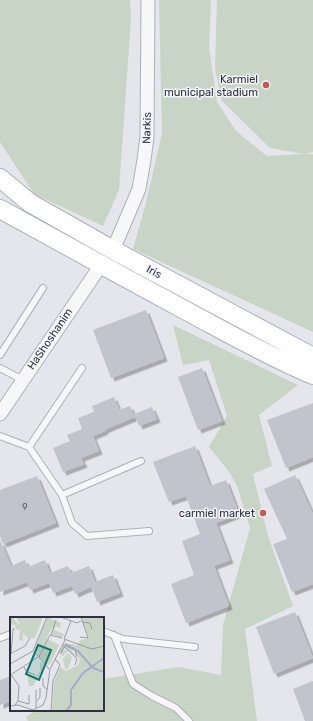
<svg xmlns="http://www.w3.org/2000/svg" width="313" height="721" viewBox="0 0 313 721" font-family="Rubik,sans-serif">
  <defs>
    <filter id="shadow"><feDropShadow dx="3.5" dy="3.5" stdDeviation="0" flood-color="#0004"/></filter>
  </defs>
  <rect width="100%" height="100%" fill="#e4e6eb"/>
  <path fill="#c7d4c6" d="M 0,0 L 130,0 L 131,19 L 119,190 L 103,226 L 34,194 L 0,142 Z
    M 159,0 L 211,0 L 209,47 L 217,102 L 236,131 L 267,156 L 304,154 L 270,148 L 222,101 L 215,69 L 217,0 L 313,0 L 313,152 L 305,154 L 313,154 L 313,332 L 133,249 L 146,203 L 162,133 Z
    M 173,325 L 298,385 L 259,415 L 272,466 L 253,474 L 268,536 L 293,606 L 245,629 L 257,721 L 28,721 L 26,717 L 37,710 L 103,710 L 103,679 L 179,667 L 221,675 L 223,625 L 250,528 L 237,486 L 230,473 L 209,447 L 227,416 L 209,360 L 183,365 Z"/>
  <path fill="#c2c4cd" filter="url(#shadow)" d="M 146,310 L 164,358 L 111,378 L 93,330 Z
    M 202,368 L 222,421 L 198,430 L 178,377 Z
    M 114,397 L 119,410 L 130,406 L 135,417 L 104,430 L 105,431 L 93,436 L 99,451 L 81,458 L 84,464 L 63,472 L 53,448 L 70,441 L 67,435 L 82,429 L 78,418 L 94,412 L 92,406 Z
    M 313,403 L 313,457 L 286,468 L 267,420 Z
    M 152,407 L 157,419 L 139,426 L 134,414 Z
    M 195,446 L 210,486 L 226,480 L 239,514 L 216,523 L 230,560 L 214,566 L 229,606 L 186,623 L 171,584 L 194,575 L 182,541 L 200,534 L 186,496 L 169,502 L 153,462 Z
    M 295,475 L 313,514 L 313,584 L 292,592 L 273,544 L 287,539 L 264,489 Z
    M 37,476 L 56,523 L 3,544 L 0,536 L 0,490 Z
    M 0,540 L 11,566 L 25,560 L 28,567 L 45,560 L 50,573 L 68,566 L 71,573 L 89,566 L 95,582 L 113,575 L 120,593 L 97,602 L 91,587 L 75,594 L 72,586 L 53,593 L 49,583 L 30,590 L 27,582 L 0,592 Z
    M 295,612 L 313,658 L 274,674 L 256,627 Z
    M 11,676 L 11,701 L 0,705 L 0,680 Z
    M 313,681 L 313,721 L 305,721 L 293,689 Z"/>
  <g fill="none" stroke-linecap="round" stroke-linejoin="round">
    <g stroke="#adb0b8" stroke-width="8">
      <path id="lane" d="M 0,355 L 43,288
        M 0,368 L 23,380
        M 0,436 L 29,447 L 62,495 L 141,461
        M 29,447 L 82,368
        M 62,495 L 72,523 L 87,536 L 149,531
        M 103,631 L 123,639 L 195,647
        M 114,635 L 133,684 L 152,696 L 176,708 L 189,721
        M 0,638 L 11,634"/>
    </g>
    <g stroke="#adb0b8" stroke-width="15">
      <path id="street" d="M 113,250 L 139,189 L 144,160 L 147,137 L 148,0
        M 0,414 L 101,265"/>
    </g>
    <g stroke="#adb0b8" stroke-width="20">
      <path id="secondary" d="M 0,178 L 30,203 L 113,250 L 313,357
        M 0,209 C 65,245 129,280 194,315 C 233,336 272,358 313,375"/>
    </g>
    <use href="#lane" stroke="#f7f7f9" stroke-width="6"/>
    <use href="#street" stroke="#f7f7f9" stroke-width="13"/>
    <use href="#secondary" stroke="#fff" stroke-width="18"/>
  </g>
  <g fill="#c55954" stroke="#f4f5f8" stroke-width="1.5">
    <circle cx="266" cy="85" r="4"/>
    <circle cx="263" cy="513" r="4"/>
  </g>
  <g text-anchor="middle" dominant-baseline="central" stroke-width="3" stroke-linejoin="round" paint-order="stroke">
    <g font-size="9" fill="#525665">
      <text x="25" y="507">9</text>
    </g>
    <g font-size="11" fill="#2d3142" stroke="#f4f5f8" text-anchor="end">
      <text x="258" y="79">Karmiel<tspan x="258" dy="13">municipal stadium</tspan></text>
      <text x="255" y="513">carmiel market</text>
    </g>
    <g font-size="11" fill="#2d3142" stroke="#f4f5f8">
      <text transform="translate(147 128) rotate(-88)">Narkis</text>
      <text transform="translate(154 272) rotate(28)">Iris</text>
      <text transform="translate(50 339) rotate(-56)">HaShoshanim</text>
    </g>
  </g>
  <g transform="translate(10 617)">
    <rect width="94" height="94" fill="#e4e6eb"/>
    <path d="M 0,0 L 5,0 L 4,3 L 10,8 L 6,0 L 33,0 L 25,21 L 18,21 L 13,16 L 13,24 L 9,23 L 10,13 L 6,12 L 5,8 L 2,7 L 0,11 ZM 37,0 L 51,6 L 50,11 L 46,9 L 44,13 L 54,17 L 52,21 L 42,17 L 43,9 L 37,20 L 32,18 L 38,21 L 29,39 L 25,31 ZM 71,0 L 94,0 L 94,40 L 71,58 L 61,73 L 60,88 L 56,94 L 42,94 L 44,65 L 50,50 L 56,54 L 68,48 L 70,42 L 65,36 L 67,33 L 75,39 L 67,32 L 59,30 L 67,40 L 58,34 L 53,39 L 48,36 L 53,29 L 51,36 L 57,32 L 54,27 L 65,27 L 65,30 L 71,23 L 79,21 ZM 38,22 L 49,28 L 40,47 L 37,48 L 30,40 ZM 58,36 L 62,40 L 58,52 L 55,51 L 53,42 ZM 94,42 L 94,94 L 58,94 L 63,71 L 73,57 ZM 30,44 L 34,49 L 23,69 L 19,69 L 17,58 L 26,59 L 30,54 Z" fill="#c7d4c6"/>
    <path fill="none" stroke="#a2adc8" stroke-width="2" d="M 55,27 L 68,34 L 83,51 L 94,55M 56,94 L 61,88 L 61,73 L 73,56 L 94,41"/>
    <path fill="none" stroke="#9b9ea7" stroke-width="1" d="M 51,0 L 67,6 L 71,4M 72,5 L 80,6 L 82,12M 41,18 L 46,3M 70,20 L 78,21 L 71,0M 54,22 L 82,32 L 94,29M 54,22 L 61,4M 52,27 L 55,30 L 51,36 L 54,29 L 57,27M 56,29 L 65,33 L 67,40M 55,30 L 67,42 L 65,48M 23,34 L 37,0M 24,34 L 39,52M 0,37 L 15,29 L 20,21M 1,37 L 3,12 L 5,12M 29,40 L 40,18 L 52,21M 0,47 L 23,34M 14,50 L 16,54 L 25,58M 0,56 L 9,69 L 8,84 L 5,88M 2,57 L 28,40M 33,61 L 33,69 L 37,72M 8,84 L 19,87 L 19,78M 27,84 L 30,80 L 30,71M 0,89 L 8,88 L 23,93 L 33,88 L 36,81 L 40,52 L 55,23M 26,91 L 26,73M 41,94 L 43,64 L 50,48 L 45,42"/>
    <path fill="#0f766e" fill-opacity="0.15" stroke="#0f766e" stroke-width="2" d="M 28,28 L 41,33 L 29,63 L 16,57 Z"/>
    <rect width="94" height="94" fill="none" stroke="#2d3142" stroke-width="2"/>
  </g>
</svg>
